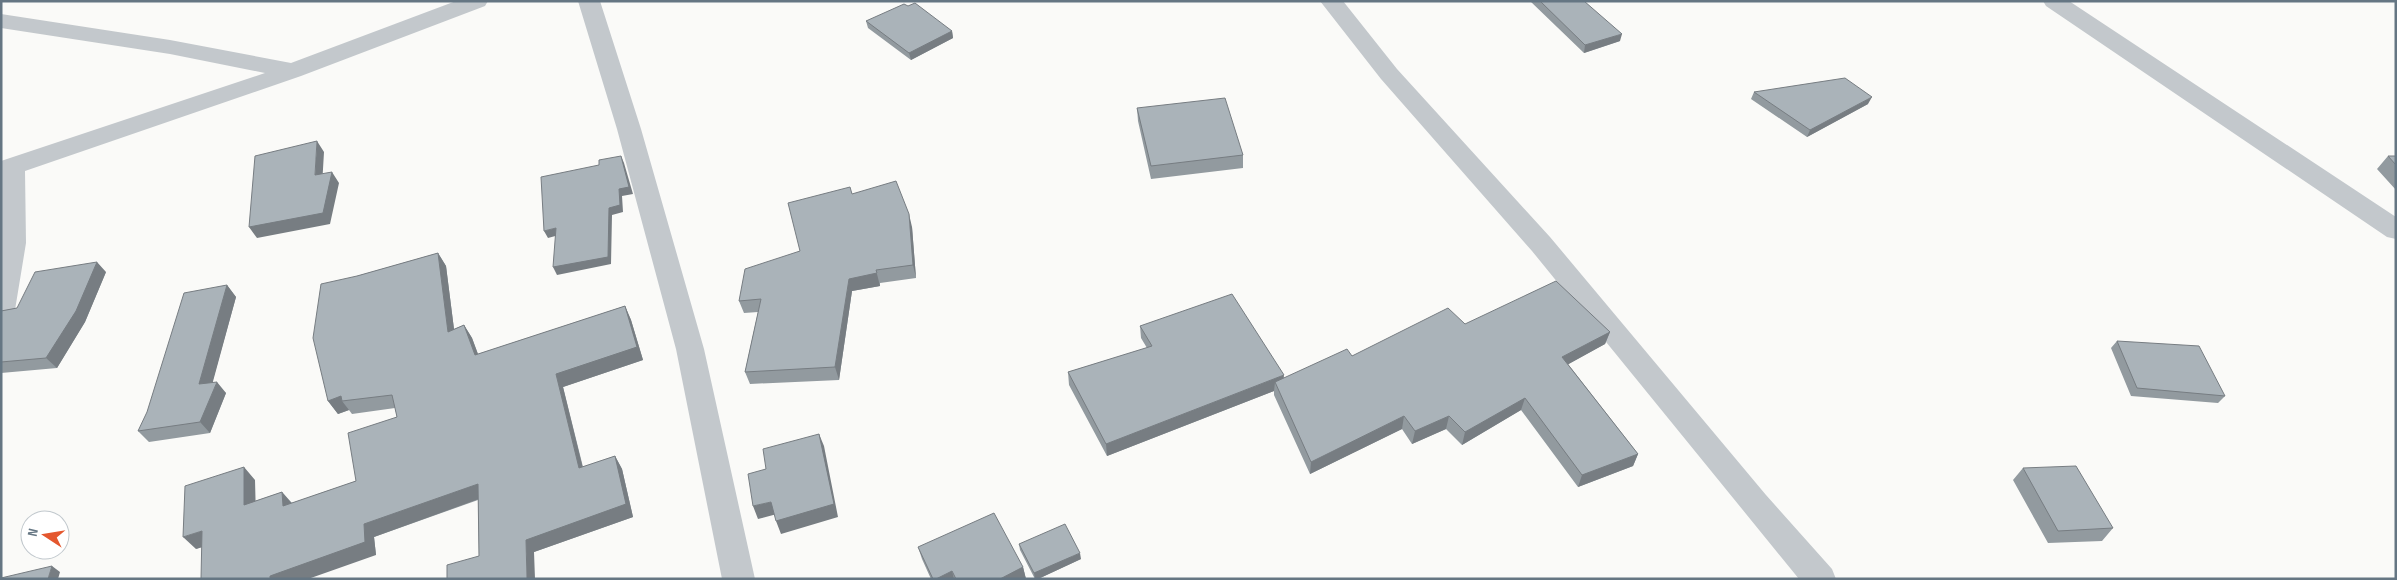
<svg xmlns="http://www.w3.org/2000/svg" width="2397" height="580" viewBox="0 0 2397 580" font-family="'Sofia Sans Condensed',sans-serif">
  <rect width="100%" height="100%" fill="#fafaf8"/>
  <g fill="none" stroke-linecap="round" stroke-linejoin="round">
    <path fill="#c3c8cc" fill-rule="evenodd" d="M 456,1 L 488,1 L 485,6 L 301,76 L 25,171 L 26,243 L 15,310 L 11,317 L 1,320 L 1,161 L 265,73 L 170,54 L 1,28 L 1,14 L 170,40 L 291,63 Z
      M 578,1 L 600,1 L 641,129 L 704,349 L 755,579 L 722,579 L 676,349 L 617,129 Z
      M 1320,1 L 1343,1 L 1397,69 L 1550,237 L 1766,495 L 1832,569 L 1836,579 L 1799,579 L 1532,251 L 1381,79 Z
      M 2043,1 L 2069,1 L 2396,217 L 2396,239 L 2387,237 L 2046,6 Z"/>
  </g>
  <path fill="#929a9f" d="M 1530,1 L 1584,1 L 1620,41 L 1584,53 Z
    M 866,21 L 952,31 L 953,38 L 911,60 L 868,28 Z
    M 1754,92 L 1868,104 L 1807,137 L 1751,99 Z
    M 1137,108 L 1243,155 L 1243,168 L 1151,179 L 1138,121 Z
    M 2388,156 L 2396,156 L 2396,190 L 2377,169 Z
    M 852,194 L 912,227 L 916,278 L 880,283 L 880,286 L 852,291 L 839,380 L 750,384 L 745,372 L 758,312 L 744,313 L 739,301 L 800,251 Z
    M 438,253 L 446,266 L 454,329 L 464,325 L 472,338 L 478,354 L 625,306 L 631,320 L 643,360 L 563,387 L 583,467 L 615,456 L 622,469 L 633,517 L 534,552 L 479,556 L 478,500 L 374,537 L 376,555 L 202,547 L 196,549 L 255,480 L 255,501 L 282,492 L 292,503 L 356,481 L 397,417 L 395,408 L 352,414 L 349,410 L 338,414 L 328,401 L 357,276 Z
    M 106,272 L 85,322 L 57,368 L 1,373 L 1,311 L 17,308 Z
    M 227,285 L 236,297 L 212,383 L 226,393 L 210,433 L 149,442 L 138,431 Z
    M 1465,324 L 1610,332 L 1605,344 L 1568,364 L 1638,454 L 1633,466 L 1578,487 L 1521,410 L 1462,445 L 1446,429 L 1412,444 L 1402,429 L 1310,474 L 1274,395 L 1274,391 L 1107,456 L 1069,385 L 1068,372 L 1147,348 L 1141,338 L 1140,326 L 1284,378 L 1352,356 Z
    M 2117,341 L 2225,396 L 2218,403 L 2131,396 L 2111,348 Z
    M 2023,468 L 2113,528 L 2102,541 L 2048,543 L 2013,480 Z
    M 1019,544 L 1081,559 L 1038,579 L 1035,579 L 1020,550 Z
    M 918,547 L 1023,567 L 1026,579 L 931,579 L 922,559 Z"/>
  <path fill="#777d82" d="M 952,31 L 953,38 L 911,60 L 909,53 Z
    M 1622,34 L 1620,41 L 1584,53 L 1585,45 Z
    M 1872,97 L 1868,104 L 1807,137 L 1810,130 Z
    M 317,141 L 324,152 L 322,186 L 315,175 Z
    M 621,156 L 624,163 L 633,194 L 622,196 L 623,212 L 612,215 L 611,264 L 557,275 L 553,267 L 609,208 L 619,189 Z
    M 332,172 L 339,183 L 330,224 L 257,238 L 249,227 Z
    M 909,214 L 912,227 L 916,278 L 913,265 Z
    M 556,228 L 559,235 L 548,238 L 544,231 Z
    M 438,253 L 446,266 L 456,345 L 448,332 Z
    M 97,262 L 106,272 L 85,322 L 57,368 L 46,358 Z
    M 876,270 L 880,286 L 852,291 L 839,380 L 835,367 L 849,279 Z
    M 227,285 L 236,297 L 209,396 L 199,384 Z
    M 625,306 L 631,320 L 643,360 L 563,387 L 586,481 L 579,468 L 556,374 Z
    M 464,325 L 472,338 L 483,368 L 475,355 Z
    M 1610,332 L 1605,344 L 1558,370 L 1562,357 Z
    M 1284,375 L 1283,387 L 1275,382 L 1274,391 L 1107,456 L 1106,444 Z
    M 217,382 L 226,393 L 210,433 L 200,422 Z
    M 341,396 L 342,401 L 349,410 L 338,414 L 328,401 Z
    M 1525,398 L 1521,410 L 1462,445 L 1465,432 Z
    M 1404,416 L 1402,429 L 1310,474 L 1311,462 Z
    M 1449,416 L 1446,429 L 1412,444 L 1415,431 Z
    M 819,434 L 824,446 L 838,517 L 781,534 L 776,521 Z
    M 1638,454 L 1633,466 L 1578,487 L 1582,475 Z
    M 615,456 L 622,469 L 633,517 L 534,552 L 535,579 L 527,579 L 526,540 Z
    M 244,467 L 255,480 L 256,518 L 244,505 Z
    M 478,484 L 487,496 L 374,537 L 376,555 L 308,579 L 270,579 L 270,576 L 364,524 Z
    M 282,492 L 293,505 L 283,506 Z
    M 771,502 L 777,514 L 758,519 L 753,506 Z
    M 202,531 L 215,543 L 196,549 L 183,537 Z
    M 1080,553 L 1081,559 L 1038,579 L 1035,579 L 1034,573 Z
    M 52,566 L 60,572 L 58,579 L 48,579 Z
    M 1023,567 L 1026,579 L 1000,579 Z
    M 952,571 L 954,579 L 936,579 Z"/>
  <path fill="#aab3b9" stroke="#777d82" d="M 1540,1 L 1584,1 L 1622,34 L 1585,45 Z
    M 915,3 L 952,31 L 909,53 L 866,21 L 904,4 L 908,6 Z
    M 1845,78 L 1872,97 L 1810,130 L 1754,92 Z
    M 1225,98 L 1243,155 L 1151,166 L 1137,108 Z
    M 317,141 L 315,175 L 332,172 L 323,213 L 249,227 L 255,156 Z
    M 621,156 L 629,187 L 619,189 L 620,205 L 609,208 L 608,257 L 553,267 L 556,228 L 544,231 L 541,177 L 599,165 L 599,160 Z
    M 2388,156 L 2396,156 L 2396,165 Z
    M 896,181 L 909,214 L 913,265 L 876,270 L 877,273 L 849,279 L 835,367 L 745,372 L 761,299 L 739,301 L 745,269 L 800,251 L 788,203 L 850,187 L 852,194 Z
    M 438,253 L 448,332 L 464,325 L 475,355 L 625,306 L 637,347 L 556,374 L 579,468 L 615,456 L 626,504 L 526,540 L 527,579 L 447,579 L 447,565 L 479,556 L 478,484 L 364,524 L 365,542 L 270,576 L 270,579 L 201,579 L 202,531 L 183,537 L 185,486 L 244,467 L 244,505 L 282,492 L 283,506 L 356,481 L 348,433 L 397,417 L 392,395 L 342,401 L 341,396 L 328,401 L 313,338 L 321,284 L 357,276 Z
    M 97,262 L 76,311 L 46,358 L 1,362 L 1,311 L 17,308 L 35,272 Z
    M 1556,281 L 1610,332 L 1562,357 L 1638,454 L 1582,475 L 1525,398 L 1465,432 L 1449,416 L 1415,431 L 1404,416 L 1311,462 L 1275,382 L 1347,349 L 1352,356 L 1448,308 L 1465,324 Z
    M 227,285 L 199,384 L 217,382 L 200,422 L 138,431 L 147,412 L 184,293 Z
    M 1232,294 L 1284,375 L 1106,444 L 1068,372 L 1152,346 L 1140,326 Z
    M 2117,341 L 2199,346 L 2225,396 L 2137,388 Z
    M 819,434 L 834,504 L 776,521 L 771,502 L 753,506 L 748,474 L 766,469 L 763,449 Z
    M 2076,466 L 2113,528 L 2058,531 L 2023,468 Z
    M 994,513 L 1023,567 L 1000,579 L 956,579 L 952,571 L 936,579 L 933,579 L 918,547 Z
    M 1065,524 L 1080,553 L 1034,573 L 1019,544 Z
    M 52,566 L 48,579 L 1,579 L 1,578 Z"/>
  <rect width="2397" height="580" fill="none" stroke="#657683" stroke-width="5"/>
  <g transform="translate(45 535) rotate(282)"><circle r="24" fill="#ffffff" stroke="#c1c8cd"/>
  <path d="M0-4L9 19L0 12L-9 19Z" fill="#e4572e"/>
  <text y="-8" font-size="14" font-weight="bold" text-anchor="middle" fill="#657683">N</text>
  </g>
</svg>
